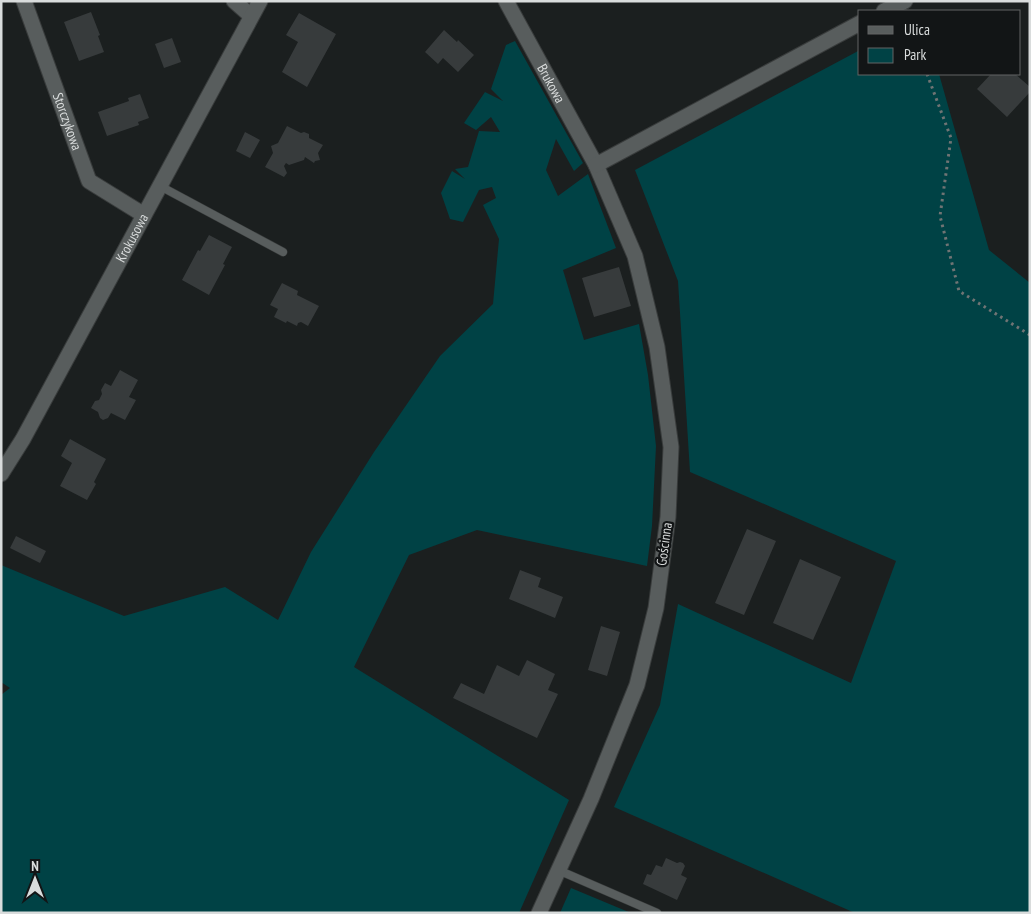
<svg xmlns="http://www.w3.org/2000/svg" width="1031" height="914" viewBox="0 0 1031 914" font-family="'PT Sans Narrow',sans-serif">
  <rect width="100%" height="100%" fill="#1b1f1f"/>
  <path fill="#004245" d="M 515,41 L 583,163 L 574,171 L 556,139 L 546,170 L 558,196 L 588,174 L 616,248 L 563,270 L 584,340 L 639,324 L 648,375 L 656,446 L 652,526 L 647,566 L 477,530 L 409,555 L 354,667 L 569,800 L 519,913 L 1,913 L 1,695 L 10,688 L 1,682 L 1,565 L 124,616 L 225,587 L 278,620 L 311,552 L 374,452 L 440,356 L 493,304 L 499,239 L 483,205 L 496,198 L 492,187 L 479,190 L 463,222 L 450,219 L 441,193 L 452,171 L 465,179 L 455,169 L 468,167 L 479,131 L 500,132 L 491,117 L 476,130 L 464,123 L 485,92 L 503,101 L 491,89 L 506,45 Z
    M 860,50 L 860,74 L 939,74 L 989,250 L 1030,283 L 1030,913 L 855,913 L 614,807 L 660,705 L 678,604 L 851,683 L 896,561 L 690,472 L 678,281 L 635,170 Z
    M 571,888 L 631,913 L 560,913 Z"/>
  <path fill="#373b3c" d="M 91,12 L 100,35 L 98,36 L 104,52 L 79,61 L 64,22 Z
    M 299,13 L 336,34 L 307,87 L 282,72 L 298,42 L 286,35 Z
    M 444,30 L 457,42 L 458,40 L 474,55 L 458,72 L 443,58 L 438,64 L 425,52 Z
    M 172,38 L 181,62 L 164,68 L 155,44 Z
    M 991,74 L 1015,74 L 1030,87 L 1030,92 L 1007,117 L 977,89 Z
    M 140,94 L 149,118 L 138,122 L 139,125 L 107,136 L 98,112 L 129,101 L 128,98 Z
    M 287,126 L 301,133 L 304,132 L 309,134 L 309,138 L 323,145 L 318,153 L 320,160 L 315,161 L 314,163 L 305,157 L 304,160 L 289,165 L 286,163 L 284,166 L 287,173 L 284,177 L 265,167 L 273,153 L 271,146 L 278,143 Z
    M 245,132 L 260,140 L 250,158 L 236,151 Z
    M 209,235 L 232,247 L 223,264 L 225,265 L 209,295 L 182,280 L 198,250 L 200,251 Z
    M 619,267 L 631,306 L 594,317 L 582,278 Z
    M 282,283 L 298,291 L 297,295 L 319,306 L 308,326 L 301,322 L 298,323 L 297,326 L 287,321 L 286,323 L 274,317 L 278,309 L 270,305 Z
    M 120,370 L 138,380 L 129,397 L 136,400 L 125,420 L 111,413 L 108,418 L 103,420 L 100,418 L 98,412 L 91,408 L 95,401 L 99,400 L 102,394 L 101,390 L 105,383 L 111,386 Z
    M 70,439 L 106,459 L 94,482 L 96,484 L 87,500 L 60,486 L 72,463 L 61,456 Z
    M 747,529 L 776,541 L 744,615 L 715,603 Z
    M 16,536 L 46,551 L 40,563 L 10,548 Z
    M 800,559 L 841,577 L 813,640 L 773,623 Z
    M 520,570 L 541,578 L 538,587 L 563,597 L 555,618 L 509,599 Z
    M 601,626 L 620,632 L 607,676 L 588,670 Z
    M 527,660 L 555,674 L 548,690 L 558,694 L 537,738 L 453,698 L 461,683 L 484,694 L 497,665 L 519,676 Z
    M 666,858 L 677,863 L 680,862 L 683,863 L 685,866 L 681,875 L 687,878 L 677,900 L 643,884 L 647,874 L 651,875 L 656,865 L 662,867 Z"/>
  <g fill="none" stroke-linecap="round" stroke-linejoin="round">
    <g stroke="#393c3c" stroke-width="9">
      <path id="service" d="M 160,186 L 283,252
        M 558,870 L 657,913"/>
    </g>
    <g stroke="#393c3c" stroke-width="17">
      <g id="minor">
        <path id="s1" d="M 24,1 L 89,181 L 144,215"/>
        <path d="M 234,1 L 251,16"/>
        <path id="s2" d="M 506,1 L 596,165 L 635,256 L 657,347 L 671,447 L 668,517 L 656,608 L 637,685 L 591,799 L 539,913"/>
        <path d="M 884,11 L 905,1"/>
        <path d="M 596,165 L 860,23"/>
        <path id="s3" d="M 1,474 L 23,439 L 260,1"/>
      </g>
    </g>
    <path stroke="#707474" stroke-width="3" stroke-dasharray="2.5 4" stroke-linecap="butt" d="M 927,74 L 951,138 L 940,216 L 959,291 L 1030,335"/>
    <use href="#service" stroke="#585d5d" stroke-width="8"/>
    <use href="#minor" stroke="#585d5d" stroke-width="15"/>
  </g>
  <g text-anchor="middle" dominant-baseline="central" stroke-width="4.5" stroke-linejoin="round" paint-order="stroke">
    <g font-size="14" fill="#d9dcdc" stroke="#121516">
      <text stroke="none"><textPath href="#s2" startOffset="94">Brukowa</textPath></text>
      <text stroke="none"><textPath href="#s1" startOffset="128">Storczykowa</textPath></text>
      <text stroke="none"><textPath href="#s3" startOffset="270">Krokusowa</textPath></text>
      <text transform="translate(664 544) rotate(-82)">Gościnna</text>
    </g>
  </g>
  <rect width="1031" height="914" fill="none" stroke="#d9dcdc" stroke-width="5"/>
  <rect x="858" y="10" width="162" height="65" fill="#121516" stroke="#626565"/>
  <rect x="868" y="26" width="25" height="8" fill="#585d5d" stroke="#626565"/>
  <text x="904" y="35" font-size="15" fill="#d9dcdc">Ulica</text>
  <rect x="868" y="48" width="25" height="15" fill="#004245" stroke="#626565"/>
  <text x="904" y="60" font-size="15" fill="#d9dcdc">Park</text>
  <g transform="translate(35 879)" stroke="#121516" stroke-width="4" paint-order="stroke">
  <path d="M0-4L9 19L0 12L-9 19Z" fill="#d9dcdc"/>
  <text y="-8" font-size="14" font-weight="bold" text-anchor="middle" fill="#d9dcdc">N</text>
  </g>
</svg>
